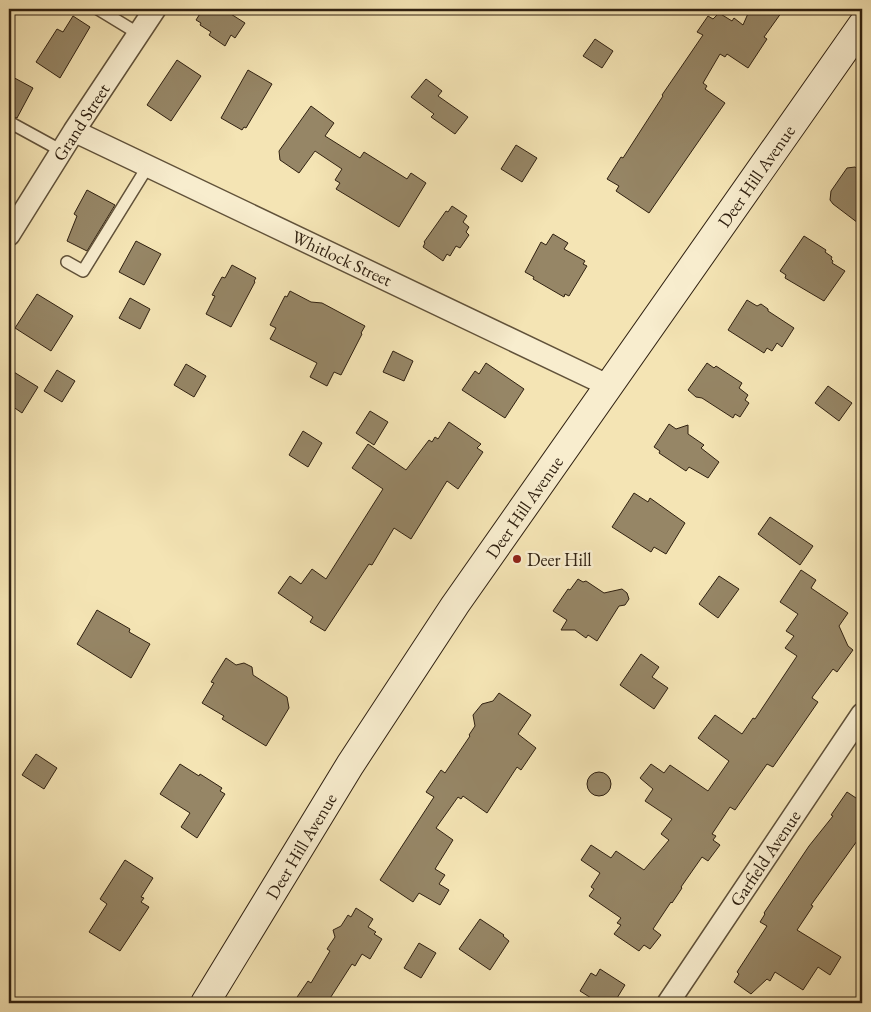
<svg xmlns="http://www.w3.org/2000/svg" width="871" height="1012" viewBox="0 0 871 1012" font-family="'EB Garamond',serif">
  <rect width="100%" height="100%" fill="#f4e4b4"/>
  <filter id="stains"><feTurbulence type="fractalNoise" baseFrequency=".004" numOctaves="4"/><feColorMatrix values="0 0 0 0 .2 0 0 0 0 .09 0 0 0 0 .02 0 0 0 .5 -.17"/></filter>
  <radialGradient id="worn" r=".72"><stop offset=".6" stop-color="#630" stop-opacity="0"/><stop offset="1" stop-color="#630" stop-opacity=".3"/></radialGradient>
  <path fill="#968666" stroke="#302111" d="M 203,9 L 223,9 L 245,23 L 235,38 L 231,35 L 225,46 L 209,35 L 211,32 L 200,25 L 201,23 L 196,20 Z
    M 750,9 L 784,9 L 764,37 L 767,39 L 748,68 L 727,54 L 725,57 L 720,54 L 703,83 L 707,86 L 705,89 L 725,103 L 649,213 L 616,191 L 619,186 L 607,179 L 621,157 L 623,158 L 663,96 L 662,95 L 703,35 L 697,32 L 708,16 L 713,19 L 719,13 L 732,21 L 734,18 L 743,25 Z
    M 73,16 L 90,27 L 60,78 L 36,62 L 57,29 L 63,32 Z
    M 595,39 L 613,51 L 602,68 L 583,56 Z
    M 177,60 L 201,76 L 171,121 L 147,105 Z
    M 248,70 L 272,84 L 246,128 L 244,127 L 242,130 L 221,118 Z
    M 9,75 L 33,88 L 17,118 L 9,115 Z
    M 426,79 L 442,91 L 438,96 L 468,117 L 455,134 L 431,117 L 434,114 L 411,97 Z
    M 311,106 L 334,123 L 325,136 L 360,158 L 364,152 L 407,179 L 411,173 L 426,183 L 399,227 L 336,189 L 340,183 L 335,180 L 342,169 L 315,151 L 299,173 L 280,160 L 279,151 Z
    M 516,145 L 537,158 L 522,182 L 501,169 Z
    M 855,167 L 862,172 L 862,226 L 833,204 L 830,200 L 831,191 L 847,168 Z
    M 87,190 L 115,205 L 87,251 L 67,241 L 77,216 L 74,214 Z
    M 452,206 L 467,216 L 463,222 L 469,227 L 466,232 L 469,235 L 460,248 L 456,246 L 450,256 L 447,254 L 443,261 L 423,247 L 425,243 L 424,242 L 446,211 L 448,212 Z
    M 553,234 L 568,243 L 564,249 L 585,261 L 583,264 L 587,266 L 569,296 L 565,294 L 564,297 L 533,279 L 534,277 L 525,272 L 541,242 L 546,245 Z
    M 804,236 L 826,250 L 825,252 L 832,257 L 831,259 L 833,261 L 832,263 L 845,271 L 824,301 L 785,278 L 786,275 L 780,271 Z
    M 136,241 L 161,254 L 144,285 L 119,272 Z
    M 232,265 L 256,278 L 254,281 L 255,282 L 231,327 L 206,314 L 215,296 L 212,295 L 222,277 L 225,278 Z
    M 290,291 L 311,302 L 322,303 L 365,326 L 361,333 L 362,334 L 341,375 L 334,372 L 327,386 L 310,377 L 317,363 L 270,339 L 276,328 L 270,325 L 285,296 L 287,297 Z
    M 37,294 L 73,316 L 51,351 L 15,328 Z
    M 130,298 L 150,309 L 140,329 L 119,318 Z
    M 747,300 L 757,306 L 761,304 L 768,309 L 768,311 L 794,328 L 782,347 L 777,343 L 772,351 L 767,348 L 764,353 L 728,330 Z
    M 393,351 L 413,361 L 404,381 L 383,372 Z
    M 486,363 L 524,389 L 505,418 L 462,390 L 475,371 L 479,374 Z
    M 707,363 L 714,368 L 716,366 L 742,383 L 739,388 L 748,395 L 745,400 L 749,403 L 740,417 L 735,414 L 733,418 L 702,398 L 696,397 L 688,390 Z
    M 186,364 L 206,376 L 194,397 L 174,385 Z
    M 9,369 L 38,387 L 22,413 L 9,404 Z
    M 57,370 L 75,381 L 62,402 L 44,391 Z
    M 828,386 L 852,403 L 839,421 L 815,403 Z
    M 370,411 L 388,422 L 374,445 L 356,433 Z
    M 449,422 L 481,444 L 477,448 L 483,452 L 458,489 L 447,481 L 411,539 L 394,528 L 372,565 L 369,564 L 325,631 L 310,622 L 313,617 L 278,593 L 290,576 L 301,584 L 312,569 L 326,579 L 383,489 L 352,468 L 368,444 L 406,470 L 429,440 L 432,442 L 435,437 L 438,439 Z
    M 669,424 L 676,429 L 688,425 L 688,434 L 704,445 L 701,448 L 719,462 L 708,478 L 689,467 L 686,471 L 659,453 L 660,451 L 654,447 Z
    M 303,431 L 322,443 L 308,467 L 289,455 Z
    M 634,493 L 648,502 L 650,498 L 685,523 L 666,554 L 654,547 L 651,552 L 612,527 Z
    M 770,517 L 813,546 L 800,565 L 758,534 Z
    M 801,570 L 816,580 L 811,588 L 848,613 L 839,626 L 848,646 L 853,650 L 837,672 L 833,669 L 813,696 L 812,698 L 818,702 L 773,767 L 767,764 L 735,810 L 730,807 L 712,834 L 716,836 L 713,840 L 720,845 L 708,861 L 702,857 L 681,887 L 682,888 L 672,903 L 671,902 L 653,929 L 661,935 L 650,949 L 644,945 L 639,951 L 614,934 L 621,925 L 617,923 L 621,918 L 589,896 L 594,889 L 591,887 L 600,873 L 581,860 L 591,845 L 611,858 L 616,851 L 644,870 L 669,840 L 661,834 L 672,819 L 645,801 L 653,789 L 640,778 L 651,764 L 664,773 L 670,765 L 708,791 L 729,761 L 698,738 L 715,715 L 742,734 L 753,718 L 755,719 L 797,656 L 785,648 L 794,636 L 786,631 L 798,614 L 780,602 Z
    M 719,576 L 739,589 L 718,618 L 699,604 Z
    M 578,579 L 583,582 L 586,581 L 604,593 L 622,589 L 627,593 L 629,599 L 625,605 L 619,606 L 597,641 L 588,635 L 586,638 L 575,630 L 561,630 L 567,620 L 553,611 L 568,589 L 570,590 Z
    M 97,610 L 130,629 L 129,632 L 150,644 L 131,678 L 77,644 Z
    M 641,654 L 659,667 L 652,677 L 668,688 L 654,709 L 620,685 Z
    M 226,658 L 236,665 L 244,663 L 252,667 L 253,675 L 287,697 L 289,708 L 266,746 L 222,719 L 224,716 L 202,703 L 214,683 L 211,682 Z
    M 499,693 L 531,715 L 518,734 L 536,748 L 521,770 L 517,767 L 487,813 L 463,796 L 461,799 L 458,797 L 436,828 L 453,840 L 435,869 L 445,875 L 439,884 L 449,890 L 440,905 L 419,893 L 413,902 L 380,880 L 434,797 L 426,792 L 428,789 L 441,770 L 445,773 L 470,736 L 469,735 L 475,726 L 473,715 L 482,704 L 493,701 Z
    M 36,754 L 57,768 L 44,789 L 22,775 Z
    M 180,764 L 199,776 L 200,774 L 222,788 L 220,791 L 225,794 L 197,838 L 181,827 L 190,813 L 160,794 Z
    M587 784a12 12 0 1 1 24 0a12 12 0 1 1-24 0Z
    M 847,792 L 862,802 L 862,834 L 811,905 L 813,906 L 797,930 L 841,957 L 830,975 L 818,967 L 803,990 L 775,972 L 770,981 L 767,979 L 751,994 L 734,982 L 739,974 L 737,972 L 767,926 L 760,922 L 765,914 L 764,913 L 809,846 L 833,816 L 831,815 Z
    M 125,860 L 153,878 L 141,897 L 144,898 L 141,902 L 149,907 L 120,951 L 89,932 L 107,904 L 100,899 Z
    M 356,908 L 373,919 L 368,927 L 376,932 L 374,934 L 382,939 L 370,959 L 362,954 L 355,966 L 352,964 L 327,1003 L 293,1003 L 308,981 L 311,983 L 330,951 L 327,949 L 335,937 L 333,930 L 341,926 L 348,915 L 351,917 Z
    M 480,919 L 504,935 L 503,936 L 509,941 L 490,970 L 459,949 Z
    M 419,943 L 436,953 L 421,978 L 404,968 Z
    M 600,969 L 625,985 L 614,1003 L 599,1003 L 580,991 L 591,973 L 596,976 Z"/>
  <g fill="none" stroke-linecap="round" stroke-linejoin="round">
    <g stroke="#61523a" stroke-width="14">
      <path id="lane" d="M 98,9 L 139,34
        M 9,122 L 62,151
        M 67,262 L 83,271 L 148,166"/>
    </g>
    <g stroke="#61523a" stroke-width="24">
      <path id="street" d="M 74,131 L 609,386
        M 9,235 L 74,131 L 155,9
        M 668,1003 L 862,714"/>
    </g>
    <g stroke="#302111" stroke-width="30">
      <path id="secondary" d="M 205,1003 L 350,765 L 455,605 L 862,25"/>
    </g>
    <use href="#lane" stroke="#f8edce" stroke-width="11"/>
    <use href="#street" stroke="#f8edce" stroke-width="21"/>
    <use href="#secondary" stroke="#f8edce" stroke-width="28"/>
  </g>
  <circle fill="#8f2418" stroke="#f8edce" stroke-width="2" cx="517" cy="559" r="5"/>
  <g text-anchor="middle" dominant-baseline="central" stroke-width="5" stroke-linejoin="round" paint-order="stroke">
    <g font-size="18" fill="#302111" stroke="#f8edce">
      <text transform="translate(81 122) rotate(-57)">Grand Street</text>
      <text transform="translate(756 176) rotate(-55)">Deer Hill Avenue</text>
      <text transform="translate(342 258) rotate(25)">Whitlock Street</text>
      <text transform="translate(524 507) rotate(-55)">Deer Hill Avenue</text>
      <text transform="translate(301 846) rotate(-59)">Deer Hill Avenue</text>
      <text transform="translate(765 858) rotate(-56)">Garfield Avenue</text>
    </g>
    <g font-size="18" fill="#302111" stroke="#f8edce" text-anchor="start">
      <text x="527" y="559">Deer Hill</text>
    </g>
  </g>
  <rect width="871" height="1012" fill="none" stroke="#f4e4b4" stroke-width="30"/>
  <rect x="10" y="10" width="851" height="992" fill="none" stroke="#302111" stroke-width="2.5"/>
  <rect x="15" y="15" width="841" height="982" fill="none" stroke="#302111"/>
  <rect width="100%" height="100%" filter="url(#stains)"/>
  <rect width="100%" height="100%" fill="url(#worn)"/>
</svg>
